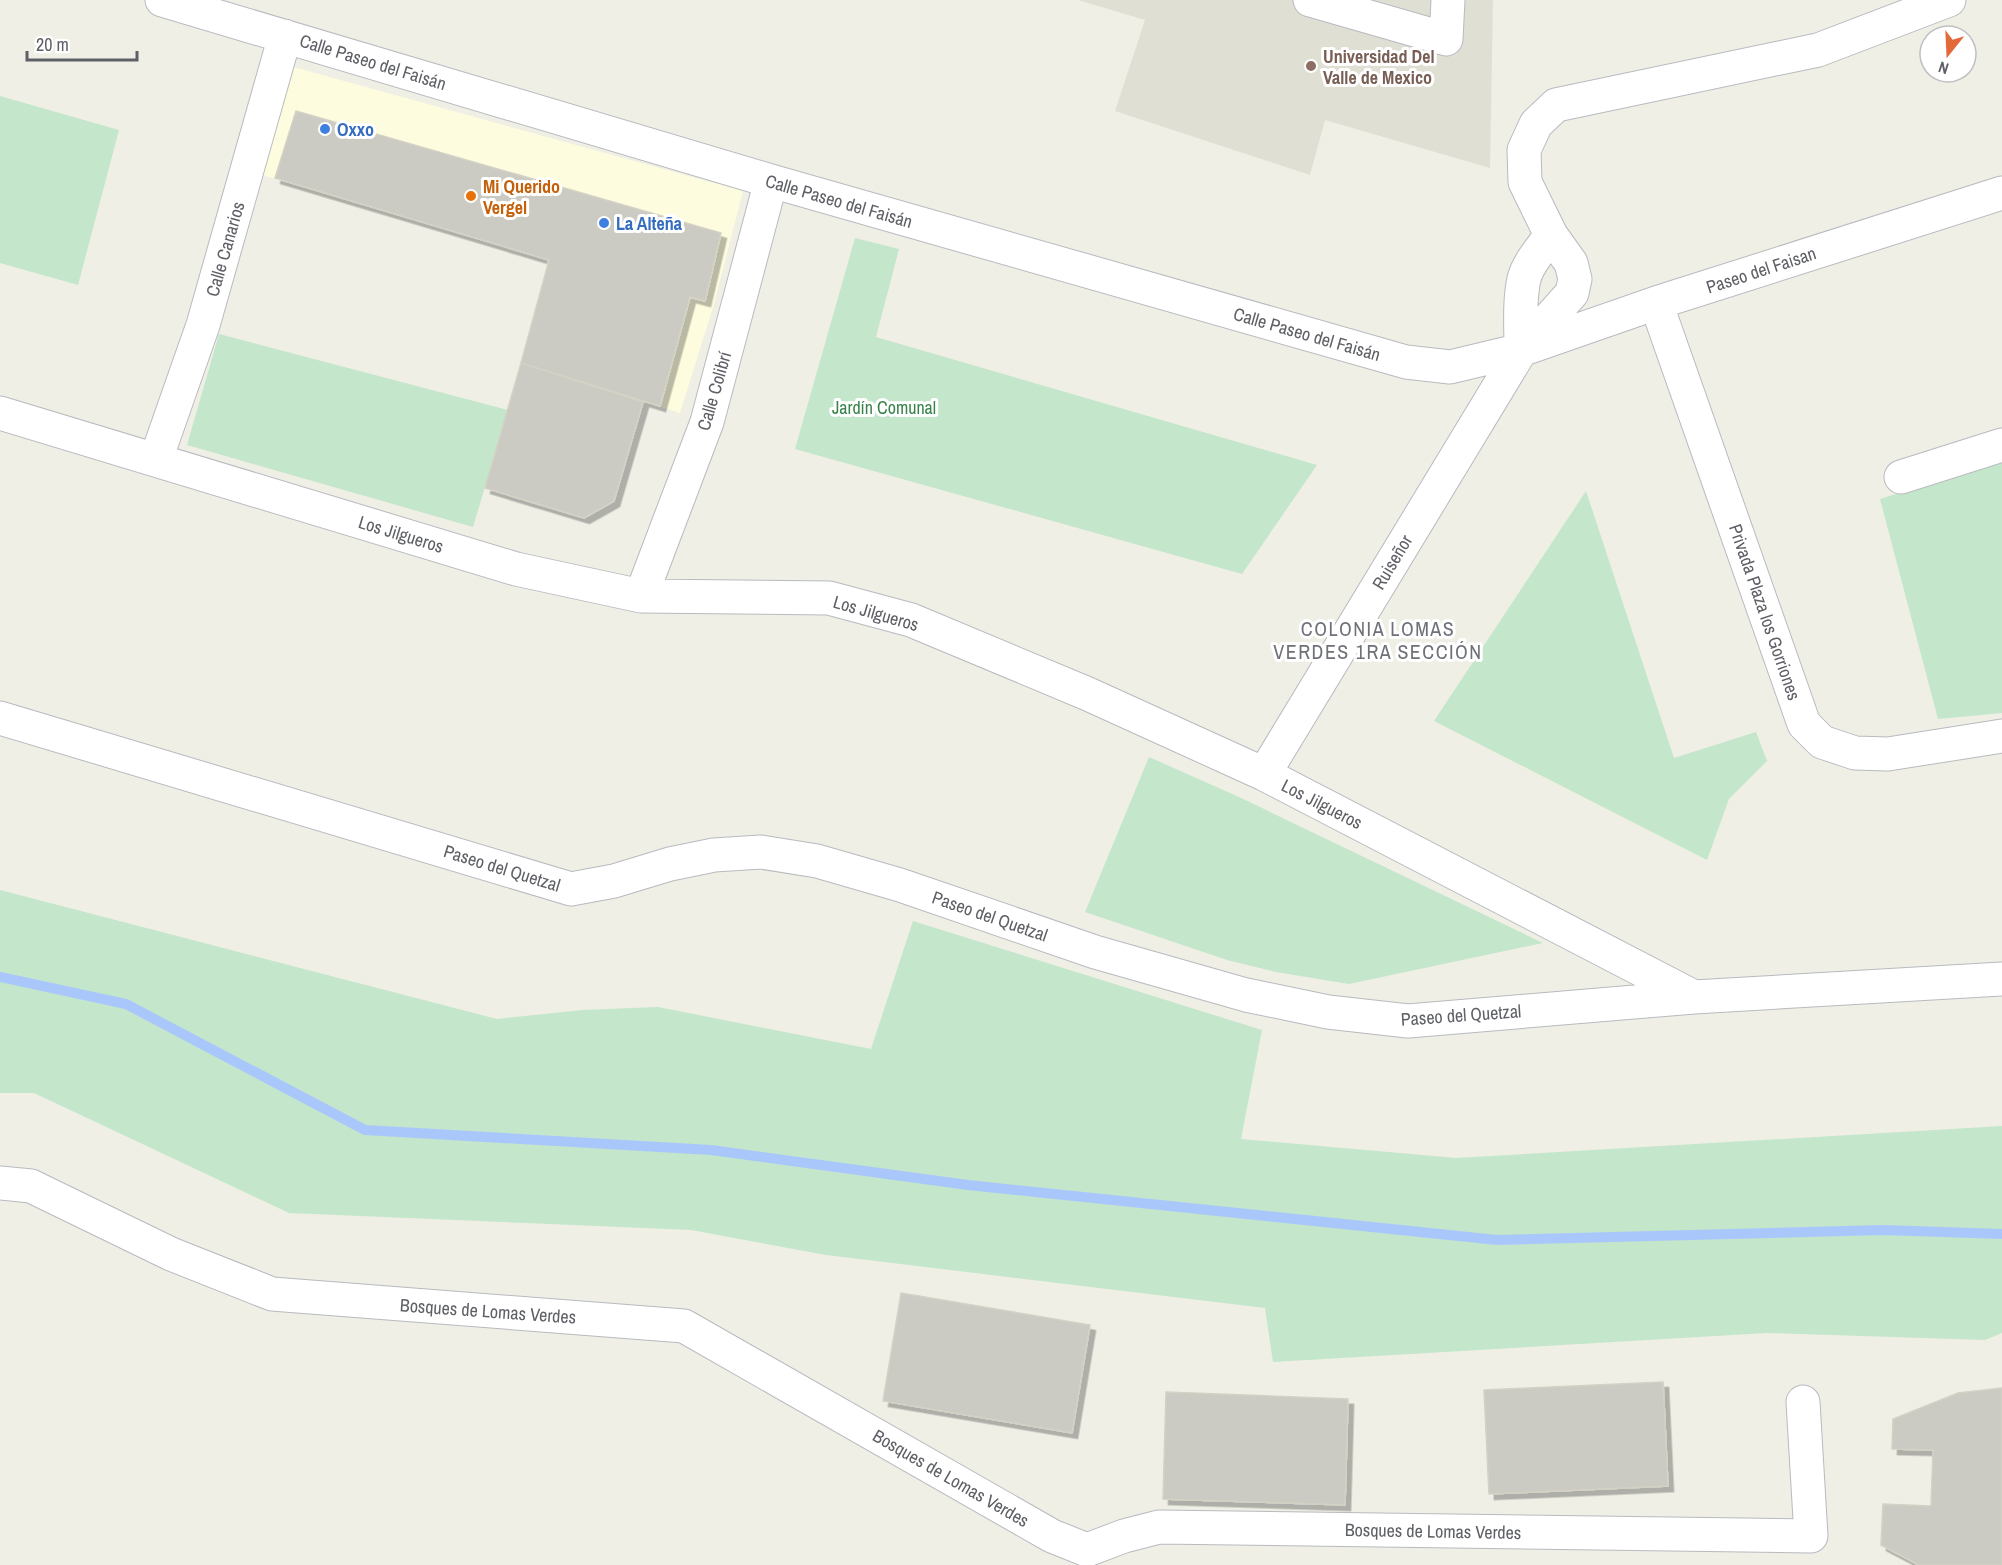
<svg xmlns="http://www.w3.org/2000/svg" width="2002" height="1565" viewBox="0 0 2002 1565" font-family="'Archivo Narrow',sans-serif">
  <defs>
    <filter id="shadow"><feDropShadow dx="5.5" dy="5.5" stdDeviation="0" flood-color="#0004"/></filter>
  </defs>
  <rect width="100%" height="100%" fill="#efefe6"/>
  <path fill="#fdfcde" d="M 290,66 L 743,191 L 714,304 L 680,413 L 521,363 L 548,260 L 259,174 Z"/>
  <path fill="#dfdfd4" d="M 1078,0 L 1493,0 L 1490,168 L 1325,120 L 1310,175 L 1115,111 L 1145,20 Z"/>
  <path fill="#c4e6cb" d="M 0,96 L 119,130 L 78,285 L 0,263 Z
    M 855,238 L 899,249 L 876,337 L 1317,465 L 1242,574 L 795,449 Z
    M 219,334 L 508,410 L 473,527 L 187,445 Z
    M 2002,460 L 2002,713 L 1938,719 L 1880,499 Z
    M 1586,491 L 1674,758 L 1756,732 L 1767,761 L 1729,799 L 1707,860 L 1434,721 Z
    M 1149,757 L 1239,797 L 1543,943 L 1349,984 L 1276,972 L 1227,960 L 1085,912 Z
    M 0,890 L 497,1019 L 582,1010 L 658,1007 L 871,1049 L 913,921 L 1262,1030 L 1241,1139 L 1456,1158 L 2002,1126 L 2002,1333 L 1985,1340 L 1767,1333 L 1273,1362 L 1265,1308 L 826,1255 L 691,1230 L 289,1213 L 34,1093 L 0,1093 Z"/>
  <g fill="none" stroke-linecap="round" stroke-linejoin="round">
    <path stroke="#aac7fc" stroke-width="10" d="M 0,977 L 126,1004 L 365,1130 L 711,1150 L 968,1185 L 1497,1240 L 1883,1230 L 2002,1234"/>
  </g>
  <path fill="#cbcac3" stroke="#d4d2c5" stroke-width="1.5" filter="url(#shadow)" d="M 296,111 L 721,233 L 705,301 L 690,297 L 660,406 L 521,363 L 549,260 L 275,178 Z
    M 521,363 L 643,402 L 614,501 L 584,518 L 485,488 Z
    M 901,1293 L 1090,1325 L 1072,1433 L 883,1401 Z
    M 1663,1382 L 1668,1486 L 1489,1494 L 1484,1390 Z
    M 2002,1388 L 2002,1565 L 1919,1565 L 1881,1545 L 1883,1504 L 1931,1506 L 1933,1450 L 1892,1449 L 1893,1419 L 1958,1393 Z
    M 1166,1392 L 1348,1399 L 1345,1505 L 1163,1499 Z"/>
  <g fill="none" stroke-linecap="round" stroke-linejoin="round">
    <g stroke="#b8babf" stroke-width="35">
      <path id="minor" d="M 162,0 L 771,181 L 1406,362 L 1450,367 L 1521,350 L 1656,303 L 2002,193
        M 1310,0 L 1446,39 L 1448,0
        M 1656,303 L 1804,724 L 1822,742 L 1855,753 L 1888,754 L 2002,736
        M 1521,350 C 1521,327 1519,301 1524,279 C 1528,263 1542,248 1551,235
        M 0,413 L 516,569 L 641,596 L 829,598 L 911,620 L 1088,694 L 1264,774 L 1694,997
        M 156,459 L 203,325 L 285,36
        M 1901,477 L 2002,445
        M 641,596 L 707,422 L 771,181
        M 0,718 L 571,889 L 614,881 L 670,864 L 714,855 L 761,852 L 817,861 L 900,885 L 1095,952 L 1246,995 L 1328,1012 L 1408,1021 L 1694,997 L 2002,979
        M 1264,774 L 1521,350 L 1572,293 L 1575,279 L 1571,263 L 1551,235 L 1525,182 L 1524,150 L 1536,124 L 1556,105 L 1818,50 L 1949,0
        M 0,1183 L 31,1186 L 171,1254 L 272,1294 L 684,1326 L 1052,1536 L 1087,1550 L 1124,1536 L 1159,1527 L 1811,1536 L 1803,1402"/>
    </g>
    <use href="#minor" stroke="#fff" stroke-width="33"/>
  </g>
  <circle fill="#8d6e63" stroke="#fff" stroke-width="2" cx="1311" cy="66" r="6"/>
  <g fill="#3f7fe0" stroke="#fff" stroke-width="2">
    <circle cx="325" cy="129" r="6"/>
    <circle cx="604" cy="223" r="6"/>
  </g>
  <circle fill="#e8710a" stroke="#fff" stroke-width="2" cx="471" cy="196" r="6"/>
  <g text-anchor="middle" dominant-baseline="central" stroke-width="6" stroke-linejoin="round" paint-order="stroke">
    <g font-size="18" font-weight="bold" fill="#785e54" stroke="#fff" text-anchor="start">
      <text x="1323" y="56">Universidad Del<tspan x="1323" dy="21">Valle de Mexico</tspan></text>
    </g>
    <g font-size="18" fill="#5e6066" stroke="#fff">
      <text transform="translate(373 62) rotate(17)">Calle Paseo del Faisán</text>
      <text transform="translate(839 201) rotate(16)">Calle Paseo del Faisán</text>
      <text transform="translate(225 249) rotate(-74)">Calle Canarios</text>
      <text transform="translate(1761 270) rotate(-18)">Paseo del Faisan</text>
      <text transform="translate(1307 334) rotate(16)">Calle Paseo del Faisán</text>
      <text transform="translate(714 391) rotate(-74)">Calle Colibrí</text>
      <text transform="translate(401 534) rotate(17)">Los Jilgueros</text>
      <text transform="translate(1392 562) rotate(-59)">Ruiseñor</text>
      <text transform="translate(1765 612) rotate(71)">Privada Plaza los Gorriones</text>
      <text transform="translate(876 613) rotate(16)">Los Jilgueros</text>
      <text transform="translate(1322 804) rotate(27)">Los Jilgueros</text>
      <text transform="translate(502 868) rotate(17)">Paseo del Quetzal</text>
      <text transform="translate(990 916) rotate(19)">Paseo del Quetzal</text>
      <text transform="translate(1461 1015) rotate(-4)">Paseo del Quetzal</text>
      <text transform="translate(488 1311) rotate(4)">Bosques de Lomas Verdes</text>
      <text transform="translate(951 1478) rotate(30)">Bosques de Lomas Verdes</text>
      <text transform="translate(1433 1531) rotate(1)">Bosques de Lomas Verdes</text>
    </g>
    <g font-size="18" font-weight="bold" fill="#366cbe" stroke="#fff" text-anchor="start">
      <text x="337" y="129">Oxxo</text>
      <text x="616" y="223">La Alteña</text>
    </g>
    <g font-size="18" font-weight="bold" fill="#c56008" stroke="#fff" text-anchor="start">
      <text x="483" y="186">Mi Querido<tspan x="483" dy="21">Vergel</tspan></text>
    </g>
    <g font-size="18" fill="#38834b" stroke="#fff">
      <text x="884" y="407">Jardín Comunal</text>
    </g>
    <g font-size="20" letter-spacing="1.5" fill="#6f7178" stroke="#fff">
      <text x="1378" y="628">COLONIA LOMAS<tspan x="1378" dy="23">VERDES 1RA SECCIÓN</tspan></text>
    </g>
  </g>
  <g transform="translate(1948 54) rotate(198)"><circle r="28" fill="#ffffff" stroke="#bfbfc2" stroke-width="1.5"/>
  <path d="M0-4.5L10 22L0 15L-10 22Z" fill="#e36939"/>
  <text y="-9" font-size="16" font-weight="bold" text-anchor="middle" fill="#5e6066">N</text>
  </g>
  <path d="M27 51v9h110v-9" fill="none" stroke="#5e6066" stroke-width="3"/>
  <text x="36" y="51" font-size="18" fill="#5e6066" stroke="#ffffff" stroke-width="4.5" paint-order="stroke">20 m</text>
</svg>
